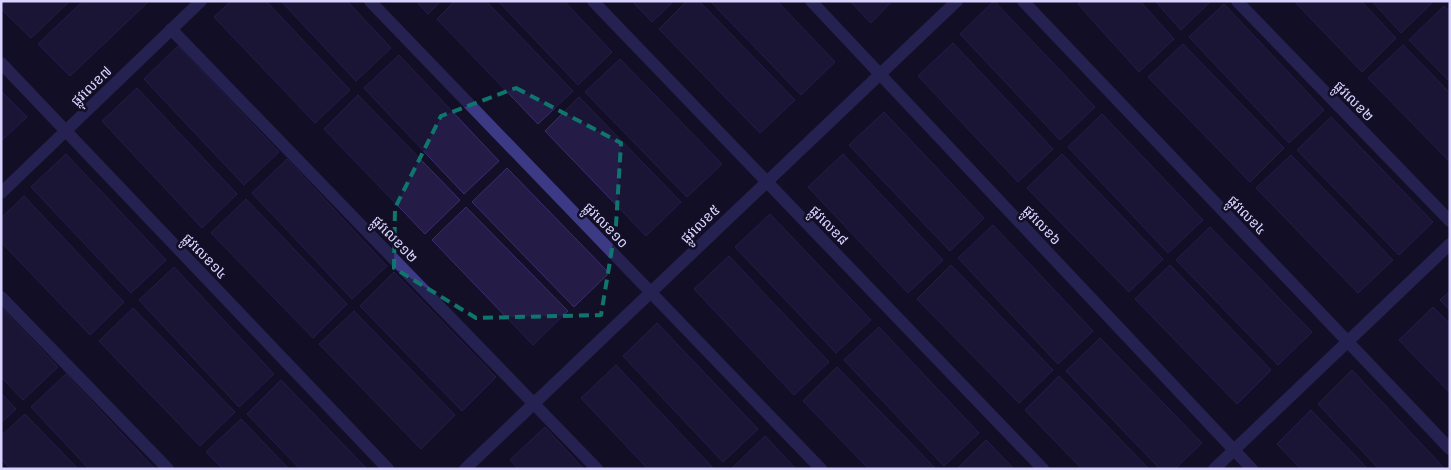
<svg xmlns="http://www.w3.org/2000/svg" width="1451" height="470" viewBox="0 0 1451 470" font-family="'DejaVu Sans','Noto Sans Khmer',sans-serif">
  <rect width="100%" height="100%" fill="#130f26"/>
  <path fill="#241b47" stroke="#3b2d73" d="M 5,1 L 70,1 L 31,38 L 1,9 L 1,5 Z
    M 83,1 L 149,1 L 70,76 L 38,44 Z
    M 231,1 L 266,1 L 350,90 L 315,123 L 214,17 Z
    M 281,1 L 347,1 L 391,48 L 356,81 Z
    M 416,1 L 441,1 L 428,14 Z
    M 455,1 L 486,1 L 573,91 L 538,124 L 437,19 Z
    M 498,1 L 564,1 L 612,52 L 578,85 Z
    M 632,1 L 674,1 L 652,22 Z
    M 687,1 L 699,1 L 795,100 L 760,133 L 659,29 Z
    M 710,1 L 777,1 L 835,62 L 801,95 Z
    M 850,1 L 892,1 L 871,23 Z
    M 994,1 L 1095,107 L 1060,140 L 960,34 Z
    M 1081,1 L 1140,1 L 1174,39 L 1139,72 L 1078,4 Z
    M 1155,1 L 1211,1 L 1181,30 Z
    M 1294,1 L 1361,1 L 1396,38 L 1362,72 Z
    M 1372,1 L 1434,1 L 1401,33 Z
    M 1224,4 L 1324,110 L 1289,143 L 1189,37 Z
    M 1444,6 L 1450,12 L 1450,82 L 1409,40 Z
    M 953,43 L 1053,149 L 1018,182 L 918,76 Z
    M 1183,44 L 1284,148 L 1250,182 L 1148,77 Z
    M 1403,45 L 1450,93 L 1450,162 L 1368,78 Z
    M 178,46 L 279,152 L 244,185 L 144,79 Z
    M 399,55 L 499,161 L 464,194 L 364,88 Z
    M 620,59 L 722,164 L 687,197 L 585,92 Z
    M 137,88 L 237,194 L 202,228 L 102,121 Z
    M 1,91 L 27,117 L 1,141 Z
    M 358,95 L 460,200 L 425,234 L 324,129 Z
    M 579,97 L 681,202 L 646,236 L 545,131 Z
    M 884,112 L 984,218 L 950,251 L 849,145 Z
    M 1102,114 L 1203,220 L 1168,253 L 1068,147 Z
    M 1331,117 L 1433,222 L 1399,255 L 1297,150 Z
    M 66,154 L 166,260 L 131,293 L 31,187 Z
    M 843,154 L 943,260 L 908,293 L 808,187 Z
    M 1062,154 L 1163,259 L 1129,292 L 1027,188 Z
    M 1291,155 L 1393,260 L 1358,293 L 1256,188 Z
    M 287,159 L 387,266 L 352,299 L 252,193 Z
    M 507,168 L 609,273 L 574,307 L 472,202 Z
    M 24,196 L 124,302 L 90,335 L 1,242 L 1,218 Z
    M 246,199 L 347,304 L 313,338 L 211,233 Z
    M 466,207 L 568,311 L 533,345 L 432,240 Z
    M 770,214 L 871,320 L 836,353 L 735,247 Z
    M 993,225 L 1093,331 L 1058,364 L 958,258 Z
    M 1210,227 L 1312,332 L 1278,365 L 1176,260 Z
    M 729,256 L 829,362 L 794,395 L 694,289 Z
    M 951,265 L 1053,370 L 1019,403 L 917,299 Z
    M 1170,265 L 1271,370 L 1237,404 L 1135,299 Z
    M 174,267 L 274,374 L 239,407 L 139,300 Z
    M 394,272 L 496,377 L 462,411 L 360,306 Z
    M 1450,291 L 1450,310 L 1440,300 Z
    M 1,307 L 58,367 L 23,400 L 1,377 Z
    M 1433,307 L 1450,324 L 1450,393 L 1399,340 Z
    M 133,308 L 235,412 L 200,446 L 99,341 Z
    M 354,311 L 455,415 L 421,449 L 319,344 Z
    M 657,323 L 758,429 L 723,462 L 623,356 Z
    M 879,327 L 979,433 L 944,466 L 844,360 Z
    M 1100,338 L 1202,443 L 1175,469 L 1160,469 L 1066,371 Z
    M 616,365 L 714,469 L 648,469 L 581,398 Z
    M 837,367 L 936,469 L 869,469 L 803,401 Z
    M 1352,370 L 1445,469 L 1379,469 L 1318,404 Z
    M 66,374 L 155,469 L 89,469 L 31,407 Z
    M 1059,376 L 1149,469 L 1082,469 L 1025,410 Z
    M 281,380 L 367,469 L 300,469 L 247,414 Z
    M 1,393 L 16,409 L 1,423 Z
    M 1311,410 L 1368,469 L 1301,469 L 1277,444 Z
    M 25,414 L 78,469 L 11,469 L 1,459 L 1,436 Z
    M 241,419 L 289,469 L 223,469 L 206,452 Z
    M 545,427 L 584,469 L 518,469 L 510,460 Z
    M 765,436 L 796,469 L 731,469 Z
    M 986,440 L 1014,469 L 957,469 Z"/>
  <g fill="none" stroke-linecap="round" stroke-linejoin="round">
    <path stroke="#3d3a85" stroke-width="12" d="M 370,1 L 821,469
      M 593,1 L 1043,469
      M 811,1 L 1252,469
      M 1023,1 L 1450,449
      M 1237,1 L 1450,221
      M 171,29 L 597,469
      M 1,63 L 388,469
      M 1,193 L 201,1
      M 1,297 L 168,469
      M 465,469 L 957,1
      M 1214,469 L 1450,244"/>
  </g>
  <path d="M0 0H1451V470H0ZM 516,88 L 621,143 L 616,225 L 601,315 L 476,318 L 394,268 L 395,208 L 441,116 Z" fill="#130f26" fill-opacity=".55" fill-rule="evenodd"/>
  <path fill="none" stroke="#0f766e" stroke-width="4" stroke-dasharray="10 6" stroke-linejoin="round" d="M 516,88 L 621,143 L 616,225 L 601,315 L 476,318 L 394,268 L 395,208 L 441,116 Z"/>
  <g text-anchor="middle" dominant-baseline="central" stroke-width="5" stroke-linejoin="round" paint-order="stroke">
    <g font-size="14" fill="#d9d4ff" stroke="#130f26">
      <text transform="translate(91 86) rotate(-44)">ផ្លុវលេខ៧</text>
      <text transform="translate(1354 101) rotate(46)">ផ្លូវលេខ២</text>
      <text transform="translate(1247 215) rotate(46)">ផ្លូវលេខ៤</text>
      <text transform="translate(700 224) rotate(-44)">ផ្លូវលេខ៥</text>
      <text transform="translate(606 225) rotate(46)">ផ្លូវលេខ១០</text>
      <text transform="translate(829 225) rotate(46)">ផ្លូវលេខ៨</text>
      <text transform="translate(1042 225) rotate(47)">ផ្លូវលេខ៦</text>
      <text transform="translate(395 239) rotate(46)">ផ្លូវលេខ១២</text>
      <text transform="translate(205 256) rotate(46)">ផ្លូវលេខ១៤</text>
    </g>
  </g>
  <rect width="1451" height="470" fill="none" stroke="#d9d4ff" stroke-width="5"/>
</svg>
